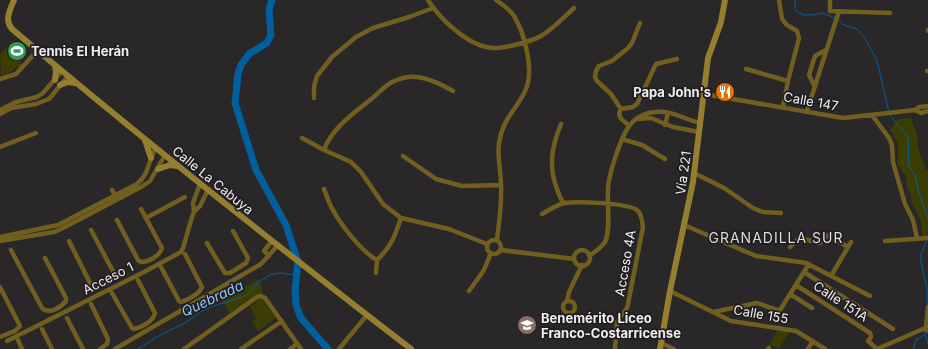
<svg xmlns="http://www.w3.org/2000/svg" width="928" height="349" viewBox="0 0 928 349" font-family="Inter,sans-serif">
  <rect width="100%" height="100%" fill="#2a2729"/>
  <path fill="#3b3d03" d="M 13,40 L 28,54 L 20,62 L 23,65 L 20,67 L 15,68 L 11,72 L 1,76 L 0,54 Z
    M 911,118 L 917,135 L 918,148 L 926,170 L 928,170 L 928,236 L 922,236 L 921,221 L 912,203 L 910,193 L 907,189 L 906,176 L 898,165 L 898,144 L 890,130 L 898,119 Z
    M 259,279 L 263,293 L 230,313 L 222,300 Z
    M 261,298 L 276,318 L 258,331 L 252,322 L 256,318 L 250,307 Z
    M 778,330 L 790,331 L 779,349 L 770,344 Z"/>
  <g fill="none" stroke-linecap="round" stroke-linejoin="round">
    <path stroke="#00609e" stroke-width="1" d="M 795,0 L 795,10 L 803,15 L 812,15 L 823,13 L 835,18
      M 837,19 L 844,25 L 857,29 L 865,38 L 877,61 L 889,112
      M 890,115 L 908,137 L 909,167 L 915,175 L 919,193 L 928,218
      M 927,241 L 921,254 L 921,262 L 927,288 L 927,306
      M 924,330 L 928,345
      M 138,349 L 162,334 L 185,323 L 202,311 L 213,306 L 246,296 L 260,281 L 272,274 L 281,273 L 296,275
      M 913,349 L 916,340 L 924,335"/>
    <path stroke="#00609e" stroke-width="7" d="M 272,0 L 269,10 L 271,35 L 267,43 L 249,54 L 241,65 L 238,74 L 235,103 L 256,170 L 286,225 L 298,262 L 295,290 L 296,305 L 301,318 L 328,349"/>
    <path stroke="#715f20" stroke-width="4.5" d="M 428,0 C 440,19 469,47 493,48 C 502,49 533,41 541,36 C 553,29 564,17 574,8
      M 496,0 C 502,4 510,10 514,16 C 525,34 534,70 526,89 C 517,110 503,117 499,143 C 497,157 501,171 501,185 C 502,204 499,222 497,240
      M 779,0 L 782,19 L 787,25 L 797,31 L 799,38 L 788,81 L 783,107
      M 830,0 L 830,11 L 890,13
      M 928,30 L 928,31
      M 746,69 L 788,81
      M 927,71 L 928,71
      M 0,79 L 16,74 L 37,51
      M 815,87 L 809,75 L 815,56 L 826,50
      M 704,94 L 843,118 L 915,110 L 919,107 L 928,106
      M 314,98 L 314,87 L 317,76 L 332,57 L 356,37 L 373,28 L 409,17 L 433,8
      M 621,109 L 611,94 L 597,81 L 595,77 L 596,71 L 599,66 L 612,61 L 628,48 L 632,43 L 640,23
      M 0,110 L 16,102 L 37,97 L 43,93 L 62,71
      M 915,110 L 921,113 L 928,111
      M 807,111 L 839,11
      M 0,114 L 11,108 L 36,104 L 49,99 L 68,76
      M 872,115 L 889,138 L 892,145 L 893,162 L 905,204 L 913,220 L 917,238
      M 638,119 L 651,118 L 673,127 L 699,132
      M 561,124 C 552,146 548,166 557,189 C 559,194 560,199 564,203
      M 629,125 C 623,121 616,117 621,109 L 633,107 L 637,104 L 656,64 L 677,59
      M 665,125 L 668,113
      M 302,138 L 324,150 L 351,162 L 361,172 L 383,204 L 401,218 L 449,229 L 487,244
      M 622,139 L 642,145 L 665,159
      M 0,147 L 36,133
      M 324,150 C 332,127 357,111 375,96 C 380,91 385,86 392,82 C 399,79 408,76 416,77 C 429,78 442,85 453,91
      M 403,156 L 436,179 L 462,186 L 501,185
      M 694,173 L 724,188 L 753,208 L 763,212 L 781,213
      M 324,189 C 327,196 329,204 333,210 C 340,224 363,253 377,260
      M 112,190 L 117,198
      M 194,212 L 200,206 L 208,190
      M 542,214 C 548,211 556,205 564,203 C 576,201 628,203 637,210 C 642,214 642,221 643,227 L 628,304 L 627,308 L 617,322 L 615,349
      M 146,218 L 185,197
      M 117,220 L 138,260 L 141,262 C 148,262 160,256 162,248 L 141,209
      M 684,225 L 756,256 L 806,263 L 870,296
      M 0,237 L 58,225 L 137,184 C 151,172 147,161 156,148
      M487 247a7 7 0 1 1 14 0a7 7 0 1 1-14 0Z
      M 0,241 L 54,232 L 63,228 L 141,187 L 150,181 L 165,155
      M 69,241 L 91,285 L 95,287 C 102,286 112,282 115,275 L 91,230
      M 885,241 L 928,238
      M 207,243 L 225,273 L 230,273 L 246,263 L 248,258 L 233,231
      M 790,247 L 799,238 L 820,243 L 828,235 L 848,247
      M 11,250 L 42,308 C 50,315 61,307 66,301 L 66,298 L 45,258
      M 501,250 L 574,259
      M574 258a8 8 0 1 1 16 0a8 8 0 1 1-16 0Z
      M 269,256 L 264,251 L 272,241
      M 589,256 C 595,252 601,248 605,242 C 611,230 607,205 608,190 C 608,176 621,136 630,125 C 636,117 647,112 656,112 C 671,110 686,120 700,123
      M 161,267 L 179,301 L 181,302 C 189,299 199,295 202,287 L 185,254
      M 804,272 L 893,329
      M 376,273 L 377,260 C 391,247 395,236 401,218
      M 831,276 L 851,242
      M 796,285 L 870,333 L 871,337 L 868,341 L 877,349 L 923,329 L 926,329 L 928,331
      M 0,287 L 20,326 L 15,331 L 0,337
      M 469,291 L 484,270 L 491,253
      M 670,291 L 731,321 L 796,331 L 825,349
      M 112,293 L 132,328 L 134,329 C 142,327 153,322 155,313 L 138,280
      M 790,294 L 812,308
      M563 307a6 6 0 1 1 12 0a6 6 0 1 1-12 0Z
      M 567,301 L 569,292 L 582,265
      M 91,304 L 108,339 L 107,344 L 100,349
      M 713,312 L 757,303 L 777,310 L 780,310 L 809,264
      M 67,318 L 83,349
      M 42,329 L 52,349
      M 926,329 L 928,307
      M 18,340 L 22,349
      M 7,341 L 144,272 L 181,252 L 183,248 L 192,217 L 194,212 L 193,203 L 200,184
      M 661,343 L 674,349
      M 115,349 L 261,264 L 278,245
      M 184,349 L 257,297 L 261,296 L 265,298 L 301,349
      M 241,349 L 282,321
      M 290,349 L 297,344
      M 339,349 L 367,315
      M 768,349 L 769,348
      M 808,349 L 813,341"/>
    <path stroke="#947e2f" stroke-width="6" d="M 14,0 C 10,10 4,20 12,29 C 142,139 276,245 411,349
      M 55,80 L 56,72 L 55,65
      M 60,85 L 68,82 L 75,83
      M 145,140 L 151,158
      M 158,169 L 170,165 L 177,166
      M 660,349 L 670,291 L 693,182 L 708,58 L 721,22 L 725,0"/>
  </g>
  <defs>
    <g id="stadium-disc" transform="scale(1)"><circle r="9.5" fill="#2e9e5b" stroke="#201e20"/><path d="M0-5a6.5 5 0 1 0 0 10a6.5 5 0 1 0 0-10ZM-3.5-1.8h7v3.6h-7Z" fill="#fff"/></g>
    <g id="restaurant-disc" transform="scale(1)"><circle r="9.5" fill="#e8710a" stroke="#201e20"/><path d="M-5-6h1v4h1v-4h1v4h1v-4h1v5L-1.5 .5V6h-2V.5L-5-1ZM5-6V6H3V1.5H1.5Q1.5-4 5-6Z" fill="#fff"/></g>
    <g id="school-disc" transform="scale(1)"><circle r="9.5" fill="#8d6e63" stroke="#201e20"/><path d="M0-5L7-2L0 1L-7-2ZM-4 1L0 2.5L4 1V4Q0 6-4 4Z" fill="#fff"/></g>
  </defs>
  <g fill-rule="evenodd">
    <use href="#stadium-disc" x="17" y="51"/>
    <use href="#restaurant-disc" x="725" y="92"/>
    <use href="#school-disc" x="527" y="325"/>
  </g>
  <g text-anchor="middle" dominant-baseline="central" stroke-width="3.5" stroke-linejoin="round" paint-order="stroke">
    <g font-size="13" font-weight="bold" fill="#efedef" stroke="#201e20" text-anchor="start">
      <text x="31" y="51">Tennis El Herán</text>
      <text x="711" y="92" text-anchor="end">Papa John's</text>
      <text x="541" y="318">Benemérito Liceo<tspan x="541" dy="15">Franco-Costarricense</tspan></text>
    </g>
    <g font-size="13" fill="#efedef" stroke="#201e20">
      <text transform="translate(811 101) rotate(10)">Calle 147</text>
      <text transform="translate(683 173) rotate(-82)">Vía 221</text>
      <text transform="translate(213 180) rotate(39)">Calle La Cabuya</text>
      <text transform="translate(625 263) rotate(-80)">Acceso 4A</text>
      <text transform="translate(108 278) rotate(-27)">Acceso 1</text>
      <text transform="translate(841 301) rotate(33)">Calle 151A</text>
      <text transform="translate(761 314) rotate(10)">Calle 155</text>
    </g>
    <g font-size="14" letter-spacing="1" fill="#dddadd" stroke="#201e20">
      <text x="776" y="237">GRANADILLA SUR</text>
    </g>
    <g font-size="14" font-style="italic" fill="#8dc5f8" stroke="#201e20">
      <text transform="translate(212 298) rotate(-25)">Quebrada</text>
    </g>
  </g>
</svg>
